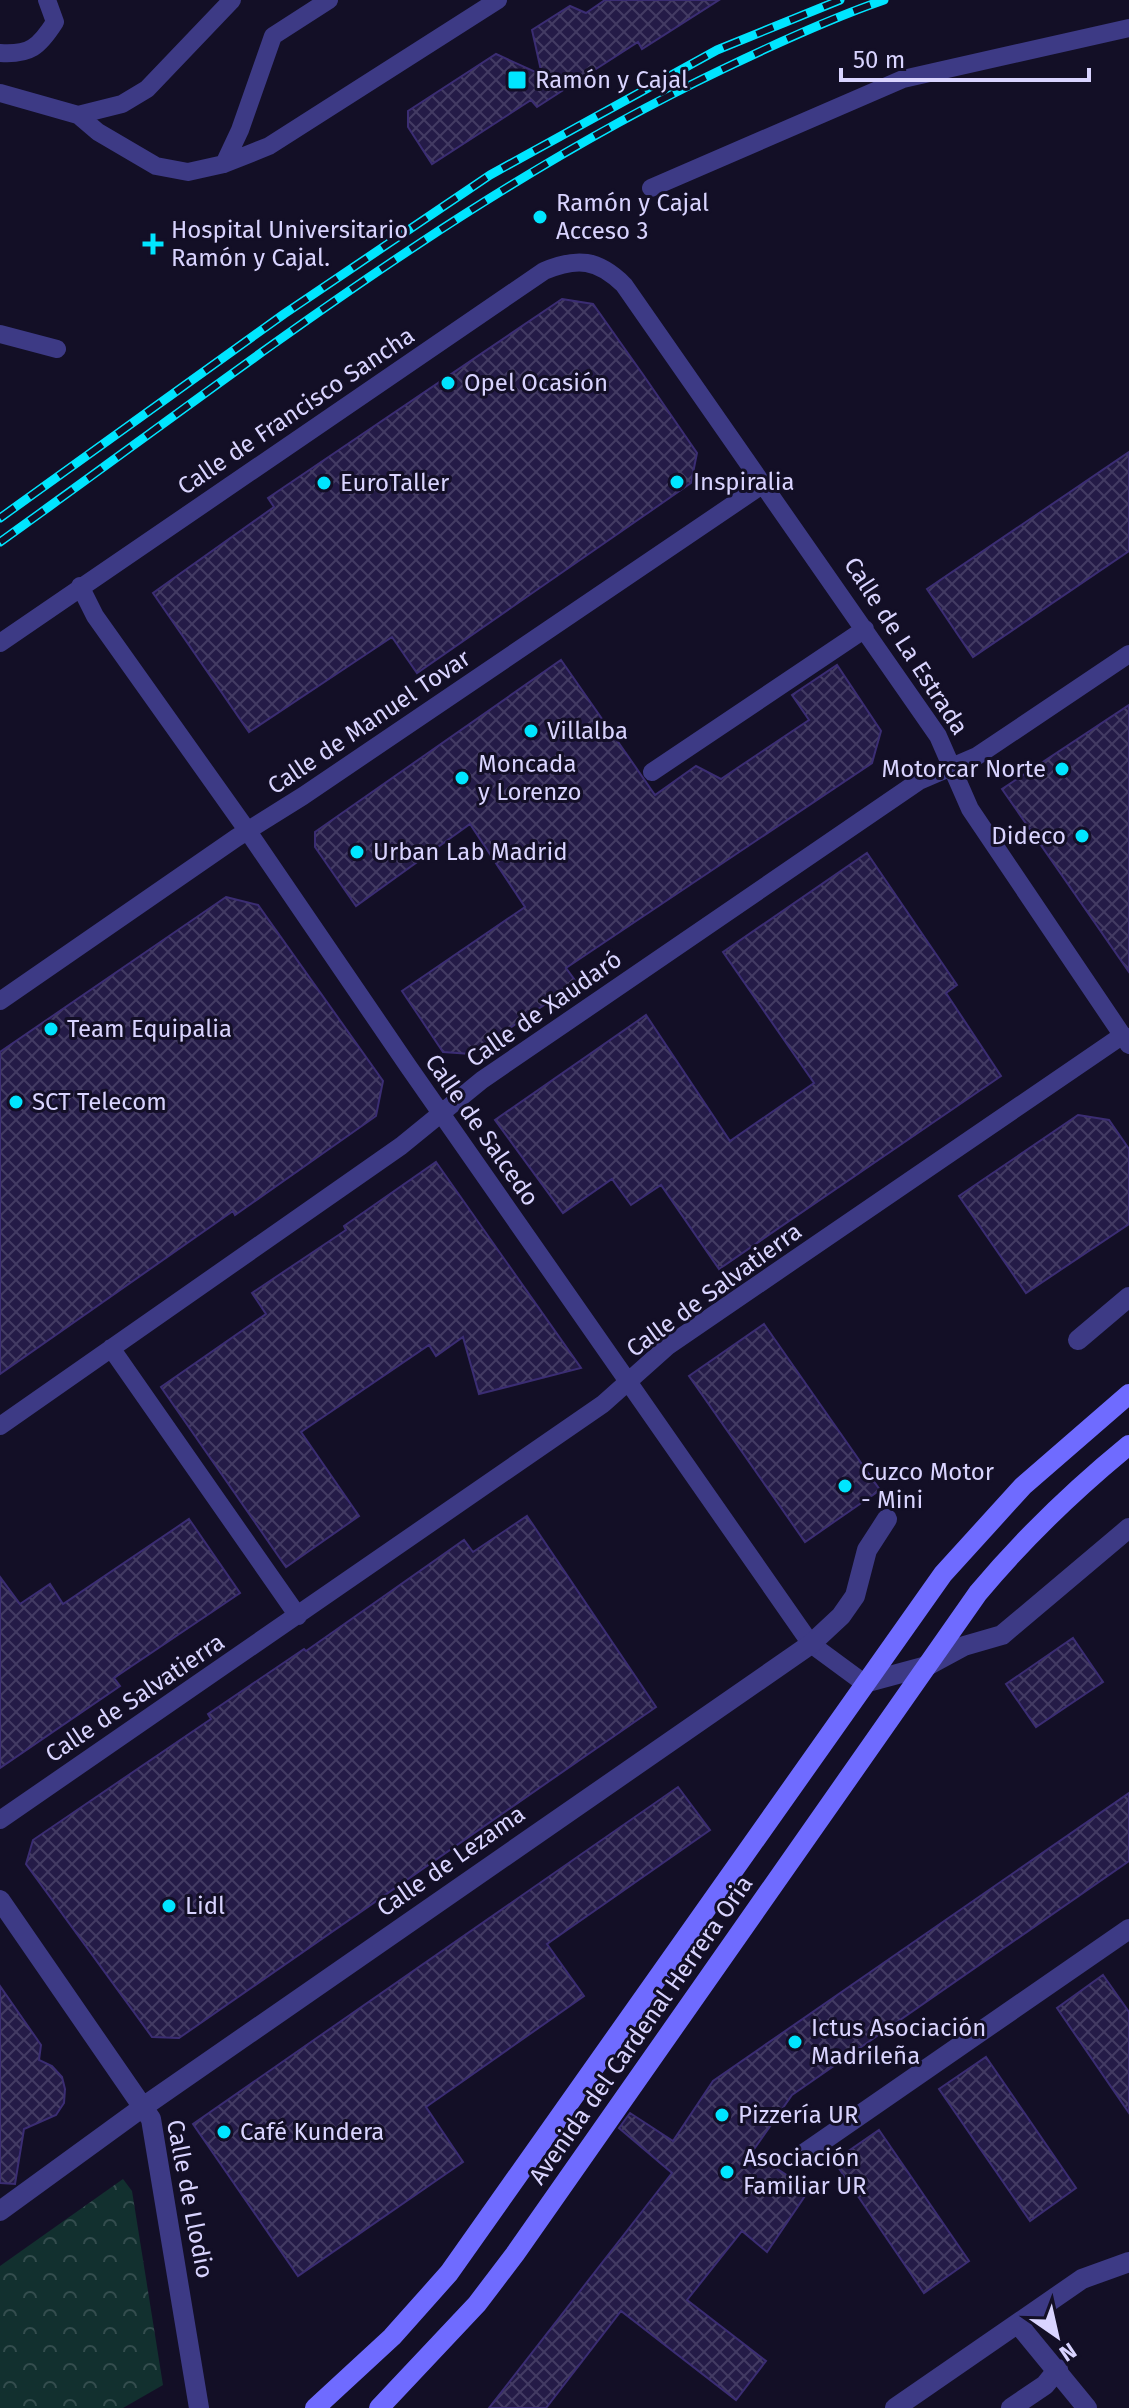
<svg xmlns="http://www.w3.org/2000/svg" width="1129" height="2408" viewBox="0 0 1129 2408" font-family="'Fira Sans',sans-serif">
  <defs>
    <pattern id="park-crowns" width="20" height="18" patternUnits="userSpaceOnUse" patternTransform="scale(2)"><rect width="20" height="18" fill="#12302f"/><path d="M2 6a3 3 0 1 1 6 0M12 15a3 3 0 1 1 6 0" fill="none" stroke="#344d4e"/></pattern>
    <pattern id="building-cross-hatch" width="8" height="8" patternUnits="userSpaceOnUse" patternTransform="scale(2)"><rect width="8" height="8" fill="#241b47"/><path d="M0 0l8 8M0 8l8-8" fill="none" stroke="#433b63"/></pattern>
  </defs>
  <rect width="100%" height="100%" fill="#130f26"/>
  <path fill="url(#park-crowns)" d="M 123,2179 L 132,2191 L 163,2385 L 123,2408 L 0,2408 L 0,2266 Z"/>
  <path fill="url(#building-cross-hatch)" stroke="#3b2d73" stroke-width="2" d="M 605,0 L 719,0 L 642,49 L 638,42 L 537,107 L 531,100 L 432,164 L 408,127 L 408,111 L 496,54 L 542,75 L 532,30 L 570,6 L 586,13 Z
    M 562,299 L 593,304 L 644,376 L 697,453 L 691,483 L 417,673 L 392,637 L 249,732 L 153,593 L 274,507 L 268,498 Z
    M 1129,452 L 1129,551 L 973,657 L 927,589 Z
    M 561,660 L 655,795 L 696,766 L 721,779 L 809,720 L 792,695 L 837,665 L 881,731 L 872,763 L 566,968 L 577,983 L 471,1054 L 443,1052 L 402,991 L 525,907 L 470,824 L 356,906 L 315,847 L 315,832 Z
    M 1129,705 L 1129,972 L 1002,789 Z
    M 867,853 L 957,985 L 946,993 L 1001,1076 L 719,1269 L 661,1185 L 631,1205 L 612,1179 L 563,1213 L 495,1120 L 646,1015 L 730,1141 L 814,1083 L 723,952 Z
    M 226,897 L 258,905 L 383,1081 L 376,1116 L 235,1215 L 233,1211 L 0,1374 L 0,1052 Z
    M 1078,1115 L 1109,1120 L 1129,1149 L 1129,1224 L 1026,1293 L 959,1196 Z
    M 436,1162 L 581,1368 L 479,1394 L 463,1337 L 436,1356 L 429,1345 L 301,1432 L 359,1516 L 286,1567 L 161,1387 L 266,1314 L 252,1293 L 346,1230 L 344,1226 Z
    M 764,1324 L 880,1490 L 805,1542 L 689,1376 Z
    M 527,1516 L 656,1707 L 179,2038 L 152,2037 L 26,1864 L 33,1840 L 211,1719 L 208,1714 L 304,1649 L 306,1651 L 464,1540 L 473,1552 Z
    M 189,1519 L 240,1593 L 114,1678 L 120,1686 L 0,1768 L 0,1577 L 20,1604 L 50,1584 L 63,1604 Z
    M 1073,1638 L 1103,1682 L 1036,1727 L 1006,1684 Z
    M 678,1787 L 710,1830 L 547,1944 L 584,1996 L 426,2107 L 463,2162 L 298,2276 L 193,2124 Z
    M 1129,1793 L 1129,1861 L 792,2095 L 752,2152 L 809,2190 L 767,2252 L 742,2231 L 687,2300 L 766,2361 L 736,2400 L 621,2311 L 546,2408 L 489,2408 L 672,2173 L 619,2128 L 630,2113 L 673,2141 L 713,2081 Z
    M 1103,1975 L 1129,2012 L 1129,2113 L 1057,2008 Z
    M 0,1986 L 41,2045 L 39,2060 L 52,2066 L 62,2077 L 65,2089 L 64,2103 L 56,2115 L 24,2129 L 15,2184 L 0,2183 Z
    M 986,2057 L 1076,2188 L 1030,2221 L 939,2089 Z
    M 879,2130 L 969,2261 L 924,2293 L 834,2161 Z"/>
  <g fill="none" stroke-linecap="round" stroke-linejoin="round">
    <path stroke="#3d3a85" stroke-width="18" d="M 0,53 C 30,55 39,47 55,22 L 47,0
      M 0,93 L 78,115 L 98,132 L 156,166 L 188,172 L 224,164 L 269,146 L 498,0
      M 78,115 L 122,104 L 147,89 L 232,0
      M 224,164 L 240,130 L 273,36 L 329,0
      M 651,188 L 903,79 L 1129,28
      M 0,334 L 57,349
      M 80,586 L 95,616 L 247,830 L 408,1066 L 811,1644 L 864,1683
      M 0,643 L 544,271 C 577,257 598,259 624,285 L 938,736 L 970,809 L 1129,1045
      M 652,772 L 865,629
      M 0,1001 L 236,838 L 303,796 L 765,483
      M 111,1348 L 298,1616
      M 0,1426 L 401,1146 L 482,1080 L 919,781 L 977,756 L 1129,654
      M 0,1820 L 603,1404 L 668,1346 L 1123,1035"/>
    <path stroke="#3d3a85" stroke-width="20" d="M 1078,1340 L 1129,1297
      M 864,1683 L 927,1666 L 964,1646 L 1002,1635 L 1129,1528
      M 0,1900 L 151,2119 L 199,2408
      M 805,2153 L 1129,1929
      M 0,2211 L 143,2107 L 811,1644 L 841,1616 L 855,1596 L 867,1550 L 887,1519
      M 1018,2324 L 1087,2408
      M 895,2408 L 1082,2279 L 1129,2262
      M 1011,2408 L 1045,2385 L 1058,2369"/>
    <path stroke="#6f6bff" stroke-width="20" d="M 315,2408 L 392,2337 L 449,2273 L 943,1574 L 1023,1486 L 1129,1394
      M 379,2408 L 477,2304 L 515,2254 L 978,1593 C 1024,1538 1074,1490 1129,1445"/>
    <g stroke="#00e5ff" stroke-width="9">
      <path id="rail" d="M 0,518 L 284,314 L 490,175 L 717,50 L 840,0
        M 0,542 C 235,374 461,194 723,69 C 775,44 829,19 884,0"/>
    </g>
    <use href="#rail" stroke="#130f26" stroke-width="6" stroke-dasharray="18" stroke-linecap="butt"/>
  </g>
  <g fill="#00e5ff" stroke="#130f26" stroke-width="3">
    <rect x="507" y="70" width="20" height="20" rx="4"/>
    <circle cx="540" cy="217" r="8"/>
    <path d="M149 232h8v8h8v8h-8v8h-8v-8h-8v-8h8z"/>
    <circle cx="448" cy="383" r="8"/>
    <circle cx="677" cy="482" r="8"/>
    <circle cx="324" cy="483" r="8"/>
    <circle cx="531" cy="731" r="8"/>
    <circle cx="1062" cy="769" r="8"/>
    <circle cx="462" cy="778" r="8"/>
    <circle cx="1082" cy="836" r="8"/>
    <circle cx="357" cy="852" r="8"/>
    <circle cx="51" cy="1029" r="8"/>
    <circle cx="16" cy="1102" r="8"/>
    <circle cx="845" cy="1486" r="8"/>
    <circle cx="169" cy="1906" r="8"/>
    <circle cx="795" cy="2042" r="8"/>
    <circle cx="722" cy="2115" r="8"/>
    <circle cx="224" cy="2132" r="8"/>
    <circle cx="727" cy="2172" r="8"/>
  </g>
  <g text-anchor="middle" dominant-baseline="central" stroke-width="6" stroke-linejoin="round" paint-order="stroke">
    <g font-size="24" fill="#d9d4ff" stroke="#130f26" text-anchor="start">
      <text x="535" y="80">Ramón y Cajal</text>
      <text x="556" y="203">Ramón y Cajal<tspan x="556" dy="28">Acceso 3</tspan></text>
      <text x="171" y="230">Hospital Universitario<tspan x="171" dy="28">Ramón y Cajal.</tspan></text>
      <text x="464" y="383">Opel Ocasión</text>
      <text x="693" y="482">Inspiralia</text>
      <text x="340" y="483">EuroTaller</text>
      <text x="547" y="731">Villalba</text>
      <text x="478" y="764">Moncada<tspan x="478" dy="28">y Lorenzo</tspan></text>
      <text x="1046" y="769" text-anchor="end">Motorcar Norte</text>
      <text x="1066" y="836" text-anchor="end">Dideco</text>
      <text x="373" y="852">Urban Lab Madrid</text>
      <text x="67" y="1029">Team Equipalia</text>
      <text x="32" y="1102">SCT Telecom</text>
      <text x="861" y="1472">Cuzco Motor<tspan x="861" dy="28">- Mini</tspan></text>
      <text x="185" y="1906">Lidl</text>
      <text x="811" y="2028">Ictus Asociación<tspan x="811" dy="28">Madrileña</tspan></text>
      <text x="738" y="2115">Pizzería UR</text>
      <text x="240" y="2132">Café Kundera</text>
      <text x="743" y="2158">Asociación<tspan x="743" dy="28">Familiar UR</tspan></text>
    </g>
    <g font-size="24" fill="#d9d4ff" stroke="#130f26">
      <text transform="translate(296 411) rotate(-34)">Calle de Francisco Sancha</text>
      <text transform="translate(906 646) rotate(57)">Calle de La Estrada</text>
      <text transform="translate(369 722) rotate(-34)">Calle de Manuel Tovar</text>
      <text transform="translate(544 1009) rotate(-35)">Calle de Xaudaró</text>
      <text transform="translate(482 1130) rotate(55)">Calle de Salcedo</text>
      <text transform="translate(714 1290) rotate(-36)">Calle de Salvatierra</text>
      <text transform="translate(135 1698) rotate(-34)">Calle de Salvatierra</text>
      <text transform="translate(451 1861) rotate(-35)">Calle de Lezama</text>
      <text transform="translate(641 2030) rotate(-55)">Avenida del Cardenal Herrera Oria</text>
      <text transform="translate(190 2199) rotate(79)">Calle de Llodio</text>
    </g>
  </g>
  <g transform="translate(1057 2336) rotate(146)" stroke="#130f26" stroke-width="6" paint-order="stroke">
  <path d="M0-6L14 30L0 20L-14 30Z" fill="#d9d4ff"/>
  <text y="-12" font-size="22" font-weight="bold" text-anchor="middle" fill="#d9d4ff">N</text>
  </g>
  <path d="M841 68v12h248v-12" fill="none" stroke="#d9d4ff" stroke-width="4"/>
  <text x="853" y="68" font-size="24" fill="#d9d4ff" stroke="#130f26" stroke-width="6" paint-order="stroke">50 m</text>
</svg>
